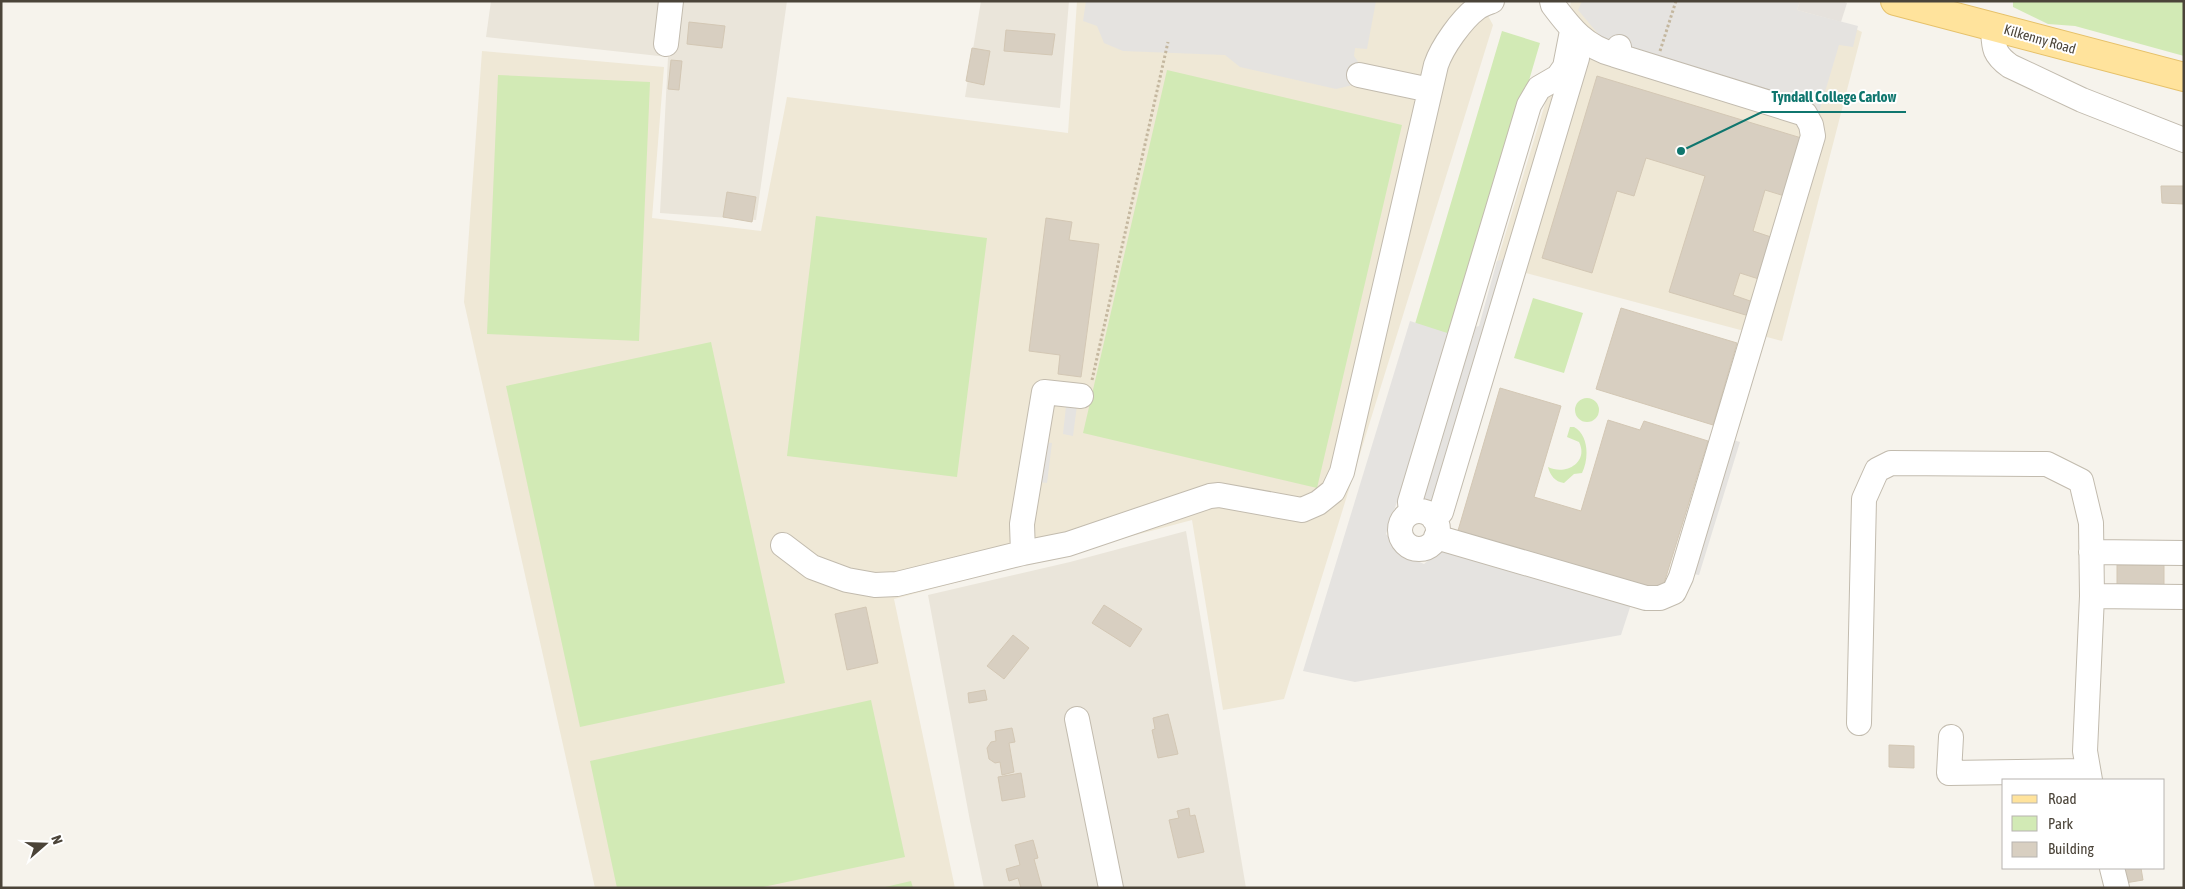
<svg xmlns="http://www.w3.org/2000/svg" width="2185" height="889" viewBox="0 0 2185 889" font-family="'Asap Condensed',sans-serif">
  <rect width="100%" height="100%" fill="#f6f3ec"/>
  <path fill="#eae5da" d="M 491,1 L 787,1 L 756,220 L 660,213 L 668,57 L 486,37 Z
    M 981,1 L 1069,1 L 1060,108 L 965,97 Z
    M 1186,531 L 1246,888 L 984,888 L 970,821 L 928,595 L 1070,562 Z"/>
  <path fill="#e6e2dd" d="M 1800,1 L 1842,1 L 1847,3 L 1841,22 L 1797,10 Z"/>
  <path fill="#efe8d6" d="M 1077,1 L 1480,1 L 1493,25 L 1284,699 L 1223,710 L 1192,520 L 894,599 L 955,888 L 595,888 L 464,302 L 482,51 L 664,67 L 652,218 L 761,231 L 787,97 L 1068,133 Z
    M 1571,1 L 1800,1 L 1797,10 L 1841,22 L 1862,32 L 1782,341 L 1496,265 L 1565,38 Z"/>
  <path fill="#d2eab5" d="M 2013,1 L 2184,1 L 2184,56 L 2075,26 L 2048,24 L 2013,7 Z
    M 1502,31 L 1540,43 L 1454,336 L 1415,324 Z
    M 1167,70 L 1402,125 L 1317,488 L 1083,433 Z
    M 498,75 L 650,82 L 639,341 L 487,334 Z
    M 816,216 L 987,238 L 957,477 L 787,456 Z
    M 1533,298 L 1583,313 L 1564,373 L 1514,358 Z
    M 711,342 L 785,683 L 580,727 L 506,386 Z
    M1575 410a12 12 0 1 1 24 0a12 12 0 1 1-24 0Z
    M 1570,427 L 1574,427 C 1589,435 1589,459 1582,473 L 1574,474 L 1564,483 C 1555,482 1550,475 1548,467 C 1566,476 1589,462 1579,442 L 1567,437 Z
    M 871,700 L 905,857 L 759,888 L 617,888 L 590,761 Z
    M 911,881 L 913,888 L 881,888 Z"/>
  <path fill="#e5e3e0" d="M 1086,1 L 1376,1 L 1367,49 L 1355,48 L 1354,56 L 1361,66 L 1357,84 L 1336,89 L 1240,67 L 1225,55 L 1123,51 L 1104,43 L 1097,26 L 1083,21 Z
    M 1582,1 L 1800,1 L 1797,10 L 1858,26 L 1853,47 L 1839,45 L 1819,112 L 1605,42 L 1578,10 Z
    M 1514,256 L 1438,504 L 1400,493 L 1386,534 L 1404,555 L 1424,564 L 1444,547 L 1637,586 L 1621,635 L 1355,682 L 1303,671 L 1410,321 L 1472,341 L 1475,327 L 1479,326 L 1497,261 Z
    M 1067,397 L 1078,398 L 1073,436 L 1063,434 Z
    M 1723,437 L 1740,442 L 1699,575 L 1682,572 Z
    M 1042,442 L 1052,443 L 1047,483 L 1037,482 Z"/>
  <path fill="#d8cfc1" stroke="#d3c7b4" d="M 689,22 L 725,26 L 722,48 L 687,44 Z
    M 1006,30 L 1055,34 L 1052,55 L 1004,51 Z
    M 972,48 L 990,51 L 984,85 L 966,81 Z
    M 671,60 L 682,61 L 679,90 L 668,89 Z
    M 1597,76 L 1808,140 L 1791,198 L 1765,190 L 1753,231 L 1777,239 L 1765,281 L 1740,273 L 1733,295 L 1753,302 L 1749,316 L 1669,292 L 1705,176 L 1646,158 L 1634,196 L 1617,191 L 1592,273 L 1542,258 Z
    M 2161,186 L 2184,186 L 2184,204 L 2162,203 Z
    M 727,192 L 756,197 L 752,222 L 723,217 Z
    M 1046,218 L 1072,222 L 1069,240 L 1099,244 L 1081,377 L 1058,374 L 1060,355 L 1029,351 Z
    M 1621,308 L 1737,343 L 1713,425 L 1596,389 Z
    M 1500,388 L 1561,406 L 1534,497 L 1581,511 L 1608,420 L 1640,430 L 1644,421 L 1708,441 L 1661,593 L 1457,534 Z
    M 2117,565 L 2164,565 L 2164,593 L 2117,593 Z
    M 1104,605 L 1142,629 L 1130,647 L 1092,623 Z
    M 866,607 L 878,663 L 847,670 L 835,614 Z
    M 1013,635 L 1029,648 L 1004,679 L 987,666 Z
    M 985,690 L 987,700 L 969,703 L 968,693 Z
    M 1168,714 L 1178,754 L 1158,758 L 1152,730 L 1155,729 L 1153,718 Z
    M 1012,728 L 1015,742 L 1009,743 L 1014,772 L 1002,775 L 1000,762 L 995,763 L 989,759 L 987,748 L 991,742 L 996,741 L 995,731 Z
    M 1889,745 L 1914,746 L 1914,768 L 1889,767 Z
    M 1021,773 L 1025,797 L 1002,801 L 998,777 Z
    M 1189,808 L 1190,816 L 1195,815 L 1204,852 L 1178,858 L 1169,820 L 1179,818 L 1177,811 Z
    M 1033,840 L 1038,858 L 1034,859 L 1042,888 L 1021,888 L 1018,878 L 1009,881 L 1006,869 L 1020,865 L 1015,845 Z
    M 2122,868 L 2141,868 L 2143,880 L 2125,883 Z"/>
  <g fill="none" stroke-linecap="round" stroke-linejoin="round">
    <g stroke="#c2bbae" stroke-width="26">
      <path id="minor" d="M 1552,1 L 1553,5 C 1571,29 1585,47 1615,55 L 1619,47
        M 1993,26 C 1994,46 1992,53 2010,66 L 2082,100 L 2184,140
        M 666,44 L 671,1
        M 1359,75 L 1430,90
        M1400 530a19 19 0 1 1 38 0a19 19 0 1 1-38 0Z
        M 1411,512 L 1410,502 L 1529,105 L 1539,88 L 1558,77 L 1565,67 L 1572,31
        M 1434,519 L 1441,512 L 1577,58
        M 1436,537 L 1646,598 L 1660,598 L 1674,592 L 1681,577 L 1813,136 L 1811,125 L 1805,114 L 1615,55
        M 783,545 L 812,567 L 847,580 L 875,585 L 897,584 L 1023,553 L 1068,544 L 1210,496 L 1219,495 L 1302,510 L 1318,503 L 1333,491 L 1342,472 L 1436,65 C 1442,47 1462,19 1477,8 C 1481,5 1487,3 1492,1
        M 2091,552 L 2184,553
        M 1023,553 L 1022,524 L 1044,392 L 1081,396
        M 2092,596 L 2184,597
        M 1077,719 L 1111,888
        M 1859,723 L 1864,499 L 1877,470 L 1891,463 L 2047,464 L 2081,481 L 2091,523 L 2092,596 L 2085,751 L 2090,780
        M 1951,737 L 1949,773 L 2088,771
        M 2112,868 L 2117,888"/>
    </g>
    <g stroke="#e6c16a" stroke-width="30">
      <path id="major" d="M 1895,1 L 2184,77"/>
    </g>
    <path stroke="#c4b79f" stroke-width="3" stroke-dasharray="2.5 2.5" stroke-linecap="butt" d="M 1660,51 L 1676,1
      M 1092,380 L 1168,42"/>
    <use href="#minor" stroke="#fff" stroke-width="24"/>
    <use href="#major" stroke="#ffe39c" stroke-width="28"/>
  </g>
  <g text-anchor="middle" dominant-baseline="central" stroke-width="4" stroke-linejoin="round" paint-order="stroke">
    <g font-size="14" fill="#4b4439" stroke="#fff">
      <text transform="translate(2040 39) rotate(16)">Kilkenny Road</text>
    </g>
  </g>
  <path fill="none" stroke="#0f766e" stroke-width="2" d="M1681 151L1762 112H1906"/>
  <circle fill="#0f766e" stroke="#fff" stroke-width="2" cx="1681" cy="151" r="5"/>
  <g font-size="15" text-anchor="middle" font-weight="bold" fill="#0f766e" stroke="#fff" stroke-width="4" stroke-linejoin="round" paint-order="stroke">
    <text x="1834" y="102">Tyndall College Carlow</text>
  </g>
  <rect width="2185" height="889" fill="none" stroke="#4b4439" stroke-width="5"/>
  <rect x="2002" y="779" width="162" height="90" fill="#ffffff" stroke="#b7b4b0"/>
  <rect x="2012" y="795" width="25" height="8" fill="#ffe39c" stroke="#b7b4b0"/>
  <text x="2048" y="804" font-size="15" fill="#4b4439">Road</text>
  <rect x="2012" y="816" width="25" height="15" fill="#d2eab5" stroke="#b7b4b0"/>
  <text x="2048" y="829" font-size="15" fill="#4b4439">Park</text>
  <rect x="2012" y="842" width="25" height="15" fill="#d8cfc1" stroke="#b7b4b0"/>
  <text x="2048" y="854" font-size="15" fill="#4b4439">Building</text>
  <g transform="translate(45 844) rotate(70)" stroke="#ffffff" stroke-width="4" paint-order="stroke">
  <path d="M0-4L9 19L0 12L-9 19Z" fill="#4b4439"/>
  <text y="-8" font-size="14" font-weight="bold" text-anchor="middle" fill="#4b4439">N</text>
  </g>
</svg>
